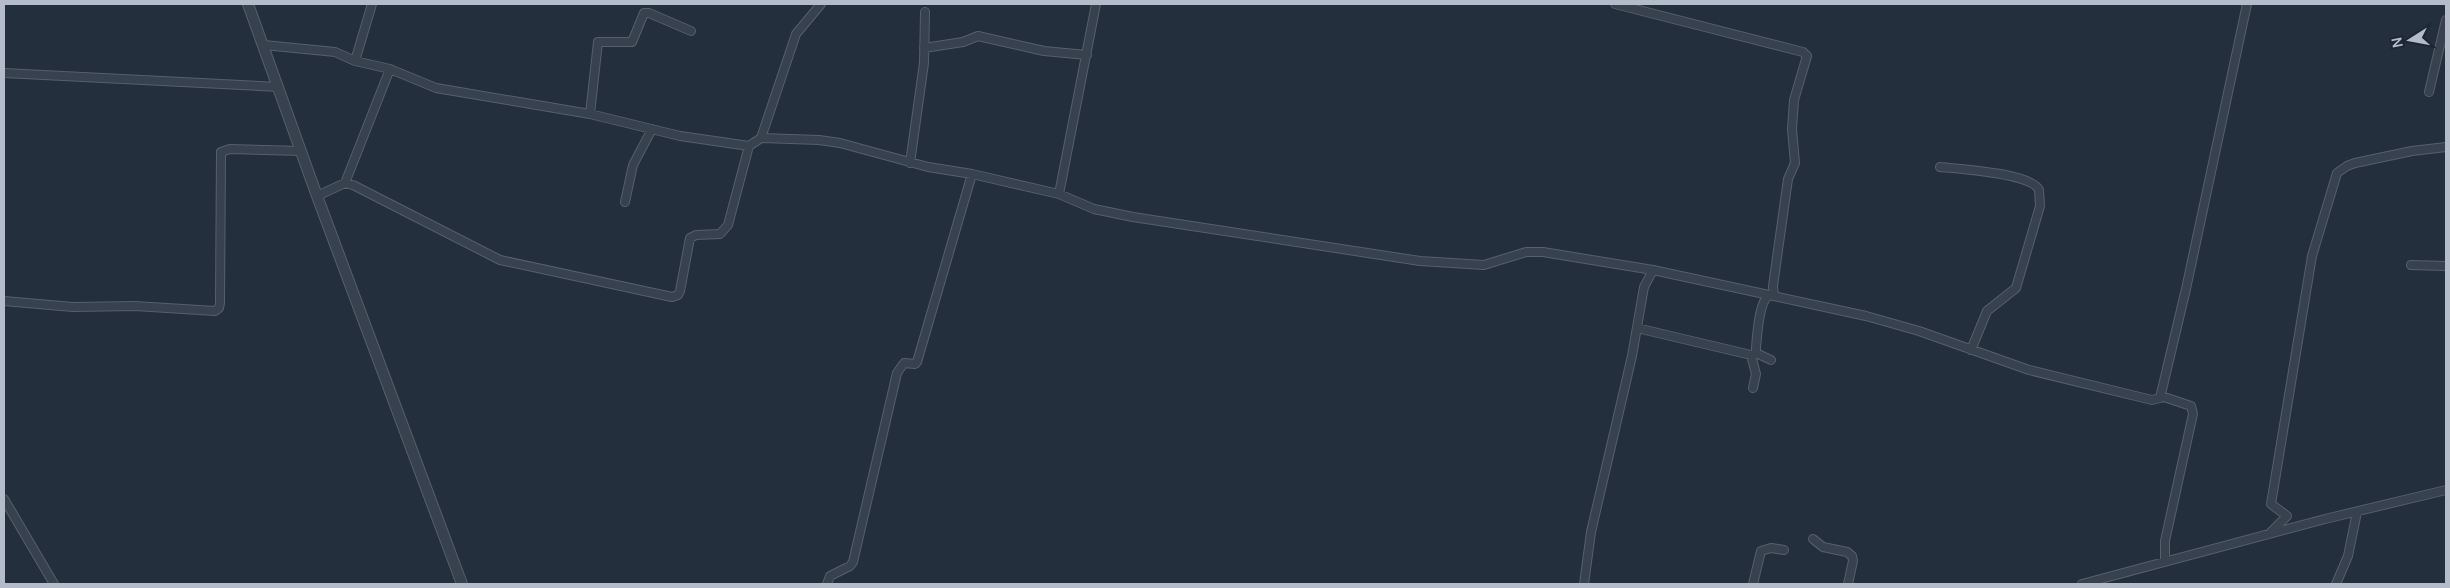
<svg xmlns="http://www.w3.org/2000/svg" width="2450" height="588" viewBox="0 0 2450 588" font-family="Manrope,sans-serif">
  <rect width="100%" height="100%" fill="#242f3e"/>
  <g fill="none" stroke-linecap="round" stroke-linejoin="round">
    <g stroke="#565f6c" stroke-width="10">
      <path id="minor" d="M 1615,4 L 1803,52 L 1807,56 L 1794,100 L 1792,129 L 1795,163 L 1788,179 L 1773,286 L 1774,296
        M 264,45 L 335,52 L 355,61 L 390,69 L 436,88 L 590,114 L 680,136 L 749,146 L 761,138 L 819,140 L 840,143 L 928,167 L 972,174 L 1059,194 L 1094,209 L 1133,217 L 1420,261 L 1484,265 L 1526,252 L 1543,252 L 1653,270
        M 924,48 L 963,42 L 978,36 L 1044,51 L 1087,55
        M 355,61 L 372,4
        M 4,73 L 279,87
        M 2429,92 L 2446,20
        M 590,114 L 598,42 L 632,42 L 644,13 L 649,13 L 691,31
        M 761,138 L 796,34 L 821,4
        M 910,163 L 924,63 L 925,12
        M 1940,167 C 1959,169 2031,173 2039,190 L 2040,206 L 2016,288 L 1987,311 L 1971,350
        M 345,183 L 390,69
        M 1059,194 L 1096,4
        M 317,196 L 345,183 L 353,185 L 500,260 L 672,297 L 678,295 L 680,291 L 690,238 L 696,235 L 720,234 L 728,225 L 749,146
        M 625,202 L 633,165 L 652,129
        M 2411,265 L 2446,266
        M 1768,296 C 1759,303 1757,336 1756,348 L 1756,353 L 1771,360
        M 4,301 L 73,307 L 135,306 L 215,311 L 219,308 L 220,303 L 221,152 L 230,149 L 301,151
        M 1637,328 L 1751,355 L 1756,374 L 1753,388
        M 2161,396 L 2191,406 L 2193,414 L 2165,541 L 2165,561
        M 4,499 L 54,584
        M 2269,534 L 2287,516 L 2271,504 L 2312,256 L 2337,173 L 2347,166 L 2355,163 L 2412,151 L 2446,147
        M 1813,539 L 1823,547 L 1847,552 L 1852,556 L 1853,561 L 1848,584
        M 827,584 L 830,576 L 850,566 L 853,562 L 897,373 L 904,363 L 915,364 L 917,362 L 972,174
        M 1584,584 L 1591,532 L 1632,356 L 1644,287 L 1653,270 L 1866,316 L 1919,331 L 2029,370 L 2152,400 L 2160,398 L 2186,289 L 2247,4
        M 1753,584 L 1761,551 L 1771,548 L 1784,550
        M 2082,584 L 2325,519 L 2446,490
        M 2336,584 L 2348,556 L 2357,512"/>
    </g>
    <g stroke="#565f6c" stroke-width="12">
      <path id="tertiary" d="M 248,4 L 317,196 L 462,584"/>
    </g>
    <use href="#minor" stroke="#38414e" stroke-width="8"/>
    <use href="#tertiary" stroke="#38414e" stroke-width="10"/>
  </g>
  <rect width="2450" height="588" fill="none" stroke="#b4bcc9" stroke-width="10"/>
  <g transform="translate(2410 40) rotate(259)" stroke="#1d2633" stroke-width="4" paint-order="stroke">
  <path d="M0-4L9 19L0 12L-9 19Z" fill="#b4bcc9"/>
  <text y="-8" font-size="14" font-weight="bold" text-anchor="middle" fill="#b4bcc9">N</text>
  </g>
</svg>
